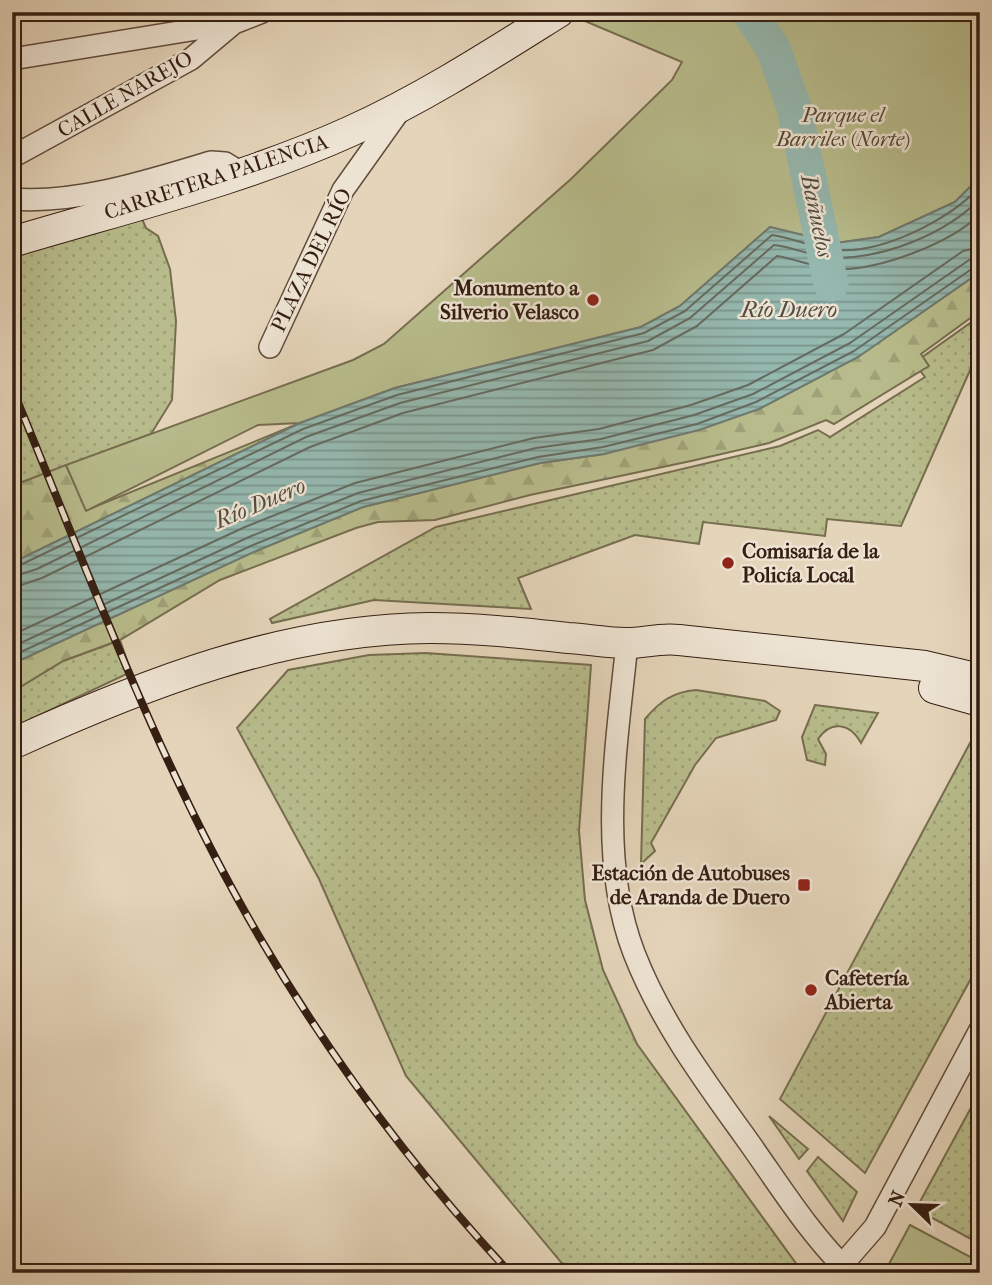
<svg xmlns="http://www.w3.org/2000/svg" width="992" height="1285" viewBox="0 0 992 1285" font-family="'IM FELL French Canon',serif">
  <defs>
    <pattern id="grass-dots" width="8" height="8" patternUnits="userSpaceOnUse" patternTransform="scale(1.75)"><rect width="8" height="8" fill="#b8bc8c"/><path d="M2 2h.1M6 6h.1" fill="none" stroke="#9fa178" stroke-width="1.8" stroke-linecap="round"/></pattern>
    <pattern id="forest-firs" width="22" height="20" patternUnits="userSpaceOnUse" patternTransform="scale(1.75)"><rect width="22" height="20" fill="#b8bc8c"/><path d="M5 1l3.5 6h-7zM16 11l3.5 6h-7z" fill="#9fa178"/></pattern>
    <pattern id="water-rules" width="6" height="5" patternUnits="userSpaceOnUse" patternTransform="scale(1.75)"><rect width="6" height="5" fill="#95b8af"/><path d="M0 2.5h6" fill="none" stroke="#7a958d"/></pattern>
  </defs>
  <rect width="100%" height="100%" fill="#e4d4b9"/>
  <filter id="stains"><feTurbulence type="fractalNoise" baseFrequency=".00286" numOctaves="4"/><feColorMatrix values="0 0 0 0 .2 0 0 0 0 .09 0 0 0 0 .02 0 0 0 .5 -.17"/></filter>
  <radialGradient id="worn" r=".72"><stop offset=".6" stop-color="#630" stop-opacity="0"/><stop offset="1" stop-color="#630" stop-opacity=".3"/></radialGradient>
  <path fill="url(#grass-dots)" stroke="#766d4f" stroke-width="2" d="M 142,219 L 146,228 L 158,236 L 170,269 L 176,321 L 172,400 L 151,434 L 12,486 L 12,257 Z
    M 980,316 L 980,363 L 971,368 L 901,526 L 827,519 L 825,536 L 703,522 L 699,544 L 635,535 L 518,578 L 531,609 L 374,600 L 272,623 L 270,619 L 436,527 L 780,446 L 818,430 L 830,437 L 925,377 L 914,363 Z
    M 120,640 L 131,672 L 12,728 L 12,692 L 63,661 Z
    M 426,653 L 591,665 L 579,831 L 585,900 L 603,970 L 637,1044 L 803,1273 L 570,1273 L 406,1076 L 319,879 L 237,728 L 288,670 L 369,655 Z
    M 696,690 L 765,701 L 780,711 L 776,720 L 716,738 L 695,765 L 651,843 L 655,851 L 641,864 L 645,719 C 660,701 673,692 696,690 Z
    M 815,705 L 878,713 L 861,743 C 850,723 831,720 818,739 L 826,754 L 825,765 L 807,760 L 802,737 Z
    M 970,743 L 980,754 L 980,962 L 865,1173 L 780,1099 Z
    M 980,1091 L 980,1244 L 916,1209 Z
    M 769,1116 L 808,1149 L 799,1159 Z
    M 818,1157 L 857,1192 L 843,1221 L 807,1171 Z"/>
  <path fill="url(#forest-firs)" stroke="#766d4f" stroke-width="2" d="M 980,272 L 980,311 L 921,354 L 929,366 L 834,424 L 826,420 L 769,443 L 691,461 L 530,495 L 435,520 L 378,522 L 356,528 L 220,580 L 120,640 L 63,661 L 12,692 L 12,664 L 256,551 L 363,507 L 540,463 L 604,454 L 759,409 L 858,357 Z
    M 300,423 L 12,563 L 12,486 L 66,465 L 87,510 Z"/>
  <path fill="#b8bc8c" stroke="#766d4f" stroke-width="2" d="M 589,12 L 980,12 L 980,177 L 955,202 L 879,237 L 836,243 L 770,227 L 680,306 L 641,327 L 395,388 L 300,423 L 258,425 L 86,511 L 66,465 L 353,360 L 384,344 L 571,179 L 672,80 L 682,62 L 580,19 Z
    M 910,1225 L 980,1262 L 980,1273 L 902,1273 L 889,1264 Z"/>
  <path fill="url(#water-rules)" stroke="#6f7a70" stroke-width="2" d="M 980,177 L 980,272 L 858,357 L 759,409 L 699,430 L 604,454 L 540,463 L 363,507 L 256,551 L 12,664 L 12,563 L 300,423 L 395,388 L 641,327 L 680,306 L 770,227 L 836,243 L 879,237 L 955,202 Z"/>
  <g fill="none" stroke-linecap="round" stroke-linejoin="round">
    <path stroke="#656b60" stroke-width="2" d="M 12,569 L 303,429 L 397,395 L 644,333 L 685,311 L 772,235 C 793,238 814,248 835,250 C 883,254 948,220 980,187
      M 12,577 L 37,569 L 306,437 L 400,403 L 648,341 L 690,318 L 774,245 C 795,247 817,259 838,258 C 887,257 945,234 980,199
      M 12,588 L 42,578 L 310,447 L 403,413 L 653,350 L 697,326 L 777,256 C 796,259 816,268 835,269 C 877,271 950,244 980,214
      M 12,635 L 245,527 L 355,483 L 534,438 L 599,429 L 691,405 L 748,385 L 844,334 L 963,251 L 980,247
      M 12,647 L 249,537 L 358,493 L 536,448 L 601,439 L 694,415 L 753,394 L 850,343 L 969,260 L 980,258
      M 12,656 L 253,545 L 361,501 L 538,457 L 603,447 L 697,424 L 756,402 L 854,351 L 973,268 L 980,267"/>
    <path stroke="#95b8af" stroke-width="35" d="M 749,12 L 773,48 L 794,107 L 831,284"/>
    <g stroke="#614c3c" stroke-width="24">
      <path id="street" d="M 12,59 L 234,23 L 262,12
        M 12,157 L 191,59 L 234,23
        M 12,199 C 77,204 148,181 211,162 L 225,163 L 241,173
        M 270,347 L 343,190 L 400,110
        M 627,643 C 617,743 597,857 634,953 C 660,1020 702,1077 743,1134 C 777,1181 808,1233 850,1273
        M 842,1265 L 875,1227 L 980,1030"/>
    </g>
    <g stroke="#351e12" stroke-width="32">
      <path id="secondary" d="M 12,242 C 125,208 243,180 351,131 C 424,98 492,54 559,12
        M 934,688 L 980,701
        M 12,744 C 144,684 283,629 430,628 C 476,628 522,633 568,638 C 587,639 607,643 626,643 C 645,643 657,638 679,640 L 925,666 L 980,679"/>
    </g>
    <use href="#street" stroke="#ede3d2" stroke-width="21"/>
    <use href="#secondary" stroke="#ede3d2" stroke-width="30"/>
    <g stroke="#351e12" stroke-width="8">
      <path id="rail" d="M 12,388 C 89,573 158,765 260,938 C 331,1059 415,1171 510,1273"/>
    </g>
    <use href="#rail" stroke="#ede3d2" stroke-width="5" stroke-dasharray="16" stroke-linecap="butt"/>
  </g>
  <g fill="#8f2418" stroke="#ede3d2" stroke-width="2.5">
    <circle cx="593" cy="300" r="7"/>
    <circle cx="728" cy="563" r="7"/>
    <rect x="797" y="878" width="14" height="14" rx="3.5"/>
    <circle cx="811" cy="990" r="7"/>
  </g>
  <g text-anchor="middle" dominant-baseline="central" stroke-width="5" stroke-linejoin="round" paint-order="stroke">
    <g font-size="21" fill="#351e12" stroke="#ede3d2">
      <text transform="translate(125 94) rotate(-30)">CALLE NAREJO</text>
      <text transform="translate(216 177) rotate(-18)">CARRETERA PALENCIA</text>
      <text transform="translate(311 260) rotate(-64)">PLAZA DEL RÍO</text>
    </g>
    <g font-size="21" font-style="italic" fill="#564630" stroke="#ede3d2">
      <text x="843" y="115">Parque el<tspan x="843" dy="24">Barriles (Norte)</tspan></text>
    </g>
    <g font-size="21" font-weight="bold" fill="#351e12" stroke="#ede3d2" text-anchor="end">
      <text x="579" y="288">Monumento a<tspan x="579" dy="24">Silverio Velasco</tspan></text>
      <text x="742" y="551" text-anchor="start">Comisaría de la<tspan x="742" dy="24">Policía Local</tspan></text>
      <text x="790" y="873">Estación de Autobuses<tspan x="790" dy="24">de Aranda de Duero</tspan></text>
      <text x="825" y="978" text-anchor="start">Cafetería<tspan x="825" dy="24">Abierta</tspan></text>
    </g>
    <g font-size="23" font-style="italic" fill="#524c41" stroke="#ede3d2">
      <text transform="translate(817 216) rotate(78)">Bañuelos</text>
      <text x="789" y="309">Río Duero</text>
      <text transform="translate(260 503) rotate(-23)">Río Duero</text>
    </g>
  </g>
  <rect width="992" height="1285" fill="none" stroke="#e4d4b9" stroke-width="42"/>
  <rect x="14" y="14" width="964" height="1257" fill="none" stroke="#351e12" stroke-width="3.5"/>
  <rect x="21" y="21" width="950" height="1243" fill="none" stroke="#351e12" stroke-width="2"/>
  <g transform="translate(912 1205) rotate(293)" stroke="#ede3d2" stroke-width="5" paint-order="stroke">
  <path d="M0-5L12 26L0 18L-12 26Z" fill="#351e12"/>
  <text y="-10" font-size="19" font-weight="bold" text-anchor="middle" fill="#351e12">N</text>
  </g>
  <rect width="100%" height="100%" filter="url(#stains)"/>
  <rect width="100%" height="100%" fill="url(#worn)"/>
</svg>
